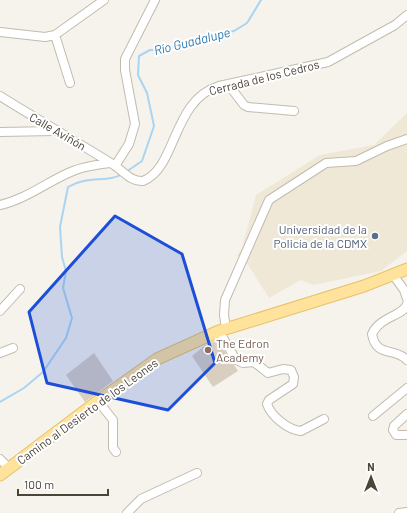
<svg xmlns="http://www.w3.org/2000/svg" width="407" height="513" viewBox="0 0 407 513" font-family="Barlow,sans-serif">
  <rect width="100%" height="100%" fill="#f6f3ec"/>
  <path fill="#efe8d6" d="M 407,113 L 407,251 L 381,271 L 313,285 L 301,280 L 269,298 L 248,265 L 237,255 L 242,248 L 256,195 L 320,155 L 374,145 Z"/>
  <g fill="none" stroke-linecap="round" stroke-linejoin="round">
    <path stroke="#a9d4f2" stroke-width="2" d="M 126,172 L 142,161 L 154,126 L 147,93 L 138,75 L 139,56 L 150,50 L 165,50 L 204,37 L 234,31 L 247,23 L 261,0
      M 0,402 L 24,388 L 43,372 L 66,338 L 72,318 L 63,288 L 66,271 L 62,257 L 60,227 L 68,187 C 87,175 109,183 122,174"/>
  </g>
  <path fill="#d8cfc1" d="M 217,340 L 238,371 L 213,387 L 192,356 L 204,346 Z
    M 94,353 L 113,381 L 85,402 L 66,375 Z"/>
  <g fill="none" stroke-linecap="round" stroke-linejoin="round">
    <g stroke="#c2bbae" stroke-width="10">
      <path id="minor" d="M 0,32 L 45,37 L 55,35 L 104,0
        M 55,35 L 70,83
        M 228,84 L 244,105 L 248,107 L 294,111
        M 0,96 C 38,120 76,141 114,165 C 123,171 131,182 143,181 C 177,168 172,100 219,86 L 328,62 L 395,25 L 407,15
        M 0,132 L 55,131
        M 115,166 L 129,144 L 135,124 L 125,70 L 125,59 L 155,0
        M 0,205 C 27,199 48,181 73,171 C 85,166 97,165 109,163
        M 394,276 L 404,290 L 407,299
        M 407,304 C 404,316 380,316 372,334 C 376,358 395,347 407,360
        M 0,311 L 20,289
        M 226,329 L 224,315 L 225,300 L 269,200 L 326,163 L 356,161 L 387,146 L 407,139
        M 219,331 L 236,360 L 243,363 L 254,362 L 268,373 L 283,369 L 291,370 L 294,377 L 293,384 L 269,400 L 267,404 C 271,416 288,430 301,431 L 324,419
        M 0,353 L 13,348
        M 98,401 L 113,420 L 113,448 L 116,452
        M 407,414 L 394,426 L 393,430 L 396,435 L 407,435
        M 373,416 L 407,388
        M 0,459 L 9,468
        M 127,513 L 141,499 L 197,473
        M 399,513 L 407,512"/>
    </g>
    <g stroke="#e6c16a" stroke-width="13">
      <path id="major" d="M 0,475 L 98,401 L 157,359 L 219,331 L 364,286 L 407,269"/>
    </g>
    <use href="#minor" stroke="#fff" stroke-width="8"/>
    <use href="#major" stroke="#ffe39c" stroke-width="11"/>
  </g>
  <path fill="#1d4ed8" fill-opacity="0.2" stroke="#1d4ed8" stroke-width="3" stroke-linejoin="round" d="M 115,216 L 182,254 L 215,363 L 168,410 L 47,383 L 29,312 Z"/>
  <circle fill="#5c6f8a" stroke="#fff" stroke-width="1.5" cx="375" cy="236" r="4"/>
  <circle fill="#8d6e63" stroke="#fff" stroke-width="1.5" cx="208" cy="350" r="4"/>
  <g text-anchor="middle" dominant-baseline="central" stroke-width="4" stroke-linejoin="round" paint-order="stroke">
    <g font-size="12" fill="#4b4439" stroke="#fff">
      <text transform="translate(264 77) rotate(-14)">Cerrada de los Cedros</text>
      <text transform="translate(58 131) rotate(30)">Calle Aviñón</text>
      <text transform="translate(87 411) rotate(-36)">Camino al Desierto de los Leones</text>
    </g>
    <g font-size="12" fill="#4e5e75" stroke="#fff" text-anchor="end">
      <text x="367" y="229">Universidad de la<tspan x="367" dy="14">Policía de la CDMX</tspan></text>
    </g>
    <g font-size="12" fill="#785e54" stroke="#fff" text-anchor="start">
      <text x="216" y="343">The Edron<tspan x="216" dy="14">Academy</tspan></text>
    </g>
    <g font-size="13" font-style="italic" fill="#2e7ab2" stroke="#fff">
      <text transform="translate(192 41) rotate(-14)">Río Guadalupe</text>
    </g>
  </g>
  <g transform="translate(371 477)" stroke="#ffffff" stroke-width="3" paint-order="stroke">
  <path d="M0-3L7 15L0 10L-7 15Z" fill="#4b4439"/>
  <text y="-6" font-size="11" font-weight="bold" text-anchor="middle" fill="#4b4439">N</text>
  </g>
  <path d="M18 489v6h90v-6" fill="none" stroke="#4b4439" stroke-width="2"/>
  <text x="24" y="489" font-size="12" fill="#4b4439" stroke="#ffffff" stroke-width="3" paint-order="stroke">100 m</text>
</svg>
